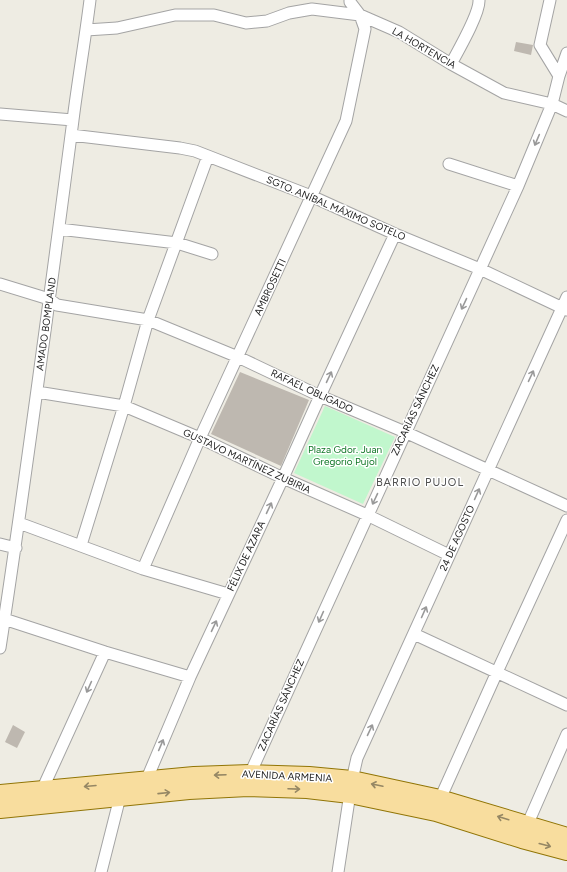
<svg xmlns="http://www.w3.org/2000/svg" width="567" height="872" viewBox="0 0 567 872" font-family="Figtree,sans-serif">
  <rect width="100%" height="100%" fill="#eeece3"/>
  <path fill="#c1f7cd" d="M 325,406 L 395,437 L 363,504 L 294,473 Z"/>
  <path fill="#beb8b0" d="M 516,42 L 533,45 L 531,55 L 514,51 Z
    M 240,372 L 309,400 L 281,466 L 211,434 Z
    M 13,725 L 25,732 L 17,748 L 5,742 Z"/>
  <g fill="none" stroke-linecap="round" stroke-linejoin="round">
    <g stroke="#a4a4a4" stroke-width="13">
      <path id="minor" d="M 550,0 L 540,45 L 559,76
        M 86,30 L 117,28 L 175,15 L 214,15 L 246,23 L 267,21 L 289,13 L 312,9 L 360,15 L 399,32 L 451,64 L 504,93 L 552,104 L 567,111
        M 451,64 C 458,51 480,13 479,0
        M 0,114 L 73,120
        M 71,135 L 180,148 L 195,151 L 311,196 L 395,234 L 480,269 L 567,310
        M 449,164 L 518,186
        M 59,229 L 177,243 L 212,254
        M 0,284 L 49,299 L 57,305 L 148,320 L 238,357 L 320,396 L 405,432 L 567,506
        M 37,392 L 124,406 L 200,438 L 283,478 L 367,515 L 449,555
        M 19,523 L 143,569 L 228,594
        M 0,544 L 16,548
        M 81,545 L 124,406 L 148,320 L 208,156
        M 143,569 L 200,438 L 346,121 L 365,29 L 360,15 L 350,2 L 350,0
        M 4,619 L 105,652 L 190,677
        M 414,634 L 567,705
        M 0,648 C 27,472 50,296 73,120 C 78,80 85,40 90,0
        M 249,778 L 250,774 L 518,186 L 552,104 L 559,76 L 567,53
        M 144,782 L 146,781 L 190,677 L 283,478 L 320,396 L 395,234
        M 43,794 L 42,790 L 105,652
        M 438,804 L 440,799 L 497,672 L 567,520
        M 525,830 L 567,734
        M 101,872 L 120,797 L 124,795
        M 338,872 L 352,780 L 357,758 L 567,297"/>
    </g>
    <g stroke="#917506" stroke-width="20">
      <path id="primary" d="M 0,794 L 194,776 L 250,774 L 309,776 L 352,780 L 440,799 L 567,837
        M 0,809 L 189,790 L 248,787 L 307,789 L 350,794 L 436,812 L 522,839 L 567,851"/>
    </g>
    <use href="#minor" stroke="#fff" stroke-width="11"/>
    <use href="#primary" stroke="#f8dd9e" stroke-width="18"/>
  </g>
  <defs><path id="oneway-shaft" d="M-6 0H5M1.5-3L5.5 0L1.5 3" fill="none" stroke-width="1.6" stroke-linecap="round" stroke-linejoin="round"/></defs>
  <g stroke="#999">
    <use href="#oneway-shaft" transform="translate(537 140) rotate(113)"/>
    <use href="#oneway-shaft" transform="translate(464 304) rotate(115)"/>
    <use href="#oneway-shaft" transform="translate(531 376) rotate(-65)"/>
    <use href="#oneway-shaft" transform="translate(329 377) rotate(-65)"/>
    <use href="#oneway-shaft" transform="translate(477 494) rotate(-66)"/>
    <use href="#oneway-shaft" transform="translate(375 499) rotate(115)"/>
    <use href="#oneway-shaft" transform="translate(269 508) rotate(-65)"/>
    <use href="#oneway-shaft" transform="translate(424 612) rotate(-66)"/>
    <use href="#oneway-shaft" transform="translate(321 617) rotate(114)"/>
    <use href="#oneway-shaft" transform="translate(214 626) rotate(-65)"/>
    <use href="#oneway-shaft" transform="translate(89 687) rotate(114)"/>
    <use href="#oneway-shaft" transform="translate(370 730) rotate(-65)"/>
    <use href="#oneway-shaft" transform="translate(161 745) rotate(-67)"/>
  </g>
  <g stroke="#958764">
    <use href="#oneway-shaft" transform="translate(220 775) rotate(178)"/>
    <use href="#oneway-shaft" transform="translate(377 785) rotate(-168)"/>
    <use href="#oneway-shaft" transform="translate(90 786) rotate(175)"/>
    <use href="#oneway-shaft" transform="translate(294 789) rotate(2)"/>
    <use href="#oneway-shaft" transform="translate(164 793) rotate(-6)"/>
    <use href="#oneway-shaft" transform="translate(503 818) rotate(-163)"/>
    <use href="#oneway-shaft" transform="translate(545 845) rotate(15)"/>
  </g>
  <g text-anchor="middle" dominant-baseline="central" stroke-width="3" stroke-linejoin="round" paint-order="stroke">
    <g font-size="10" fill="#1d1d1d" stroke="#fff">
      <text transform="translate(424 48) rotate(30)">LA HORTENCIA</text>
      <text transform="translate(336 208) rotate(23)">SGTO. ANÍBAL MÁXIMO SOTELO</text>
      <text transform="translate(270 287) rotate(-65)">AMBROSETTI</text>
      <text transform="translate(46 324) rotate(-82)">AMADO BOMPLAND</text>
      <text transform="translate(312 391) rotate(25)">RAFAEL OBLIGADO</text>
      <text transform="translate(415 410) rotate(-65)">ZACARÍAS SÁNCHEZ</text>
      <text transform="translate(247 461) rotate(25)">GUSTAVO MARTÍNEZ ZUBIRIA</text>
      <text transform="translate(457 538) rotate(-66)">24 DE AGOSTO</text>
      <text transform="translate(246 556) rotate(-65)">FÉLIX DE AZARA</text>
      <text transform="translate(281 705) rotate(-66)">ZACARÍAS SÁNCHEZ</text>
      <text transform="translate(287 776) rotate(3)">AVENIDA ARMENIA</text>
    </g>
    <g font-size="10" fill="#0f7726" stroke="#fff">
      <text x="345" y="449">Plaza Gdor. Juan<tspan x="345" dy="12">Gregorio Pujol</tspan></text>
    </g>
    <g font-size="11" letter-spacing="1" fill="#505050" stroke="#fff">
      <text x="420" y="482">BARRIO PUJOL</text>
    </g>
  </g>
</svg>
